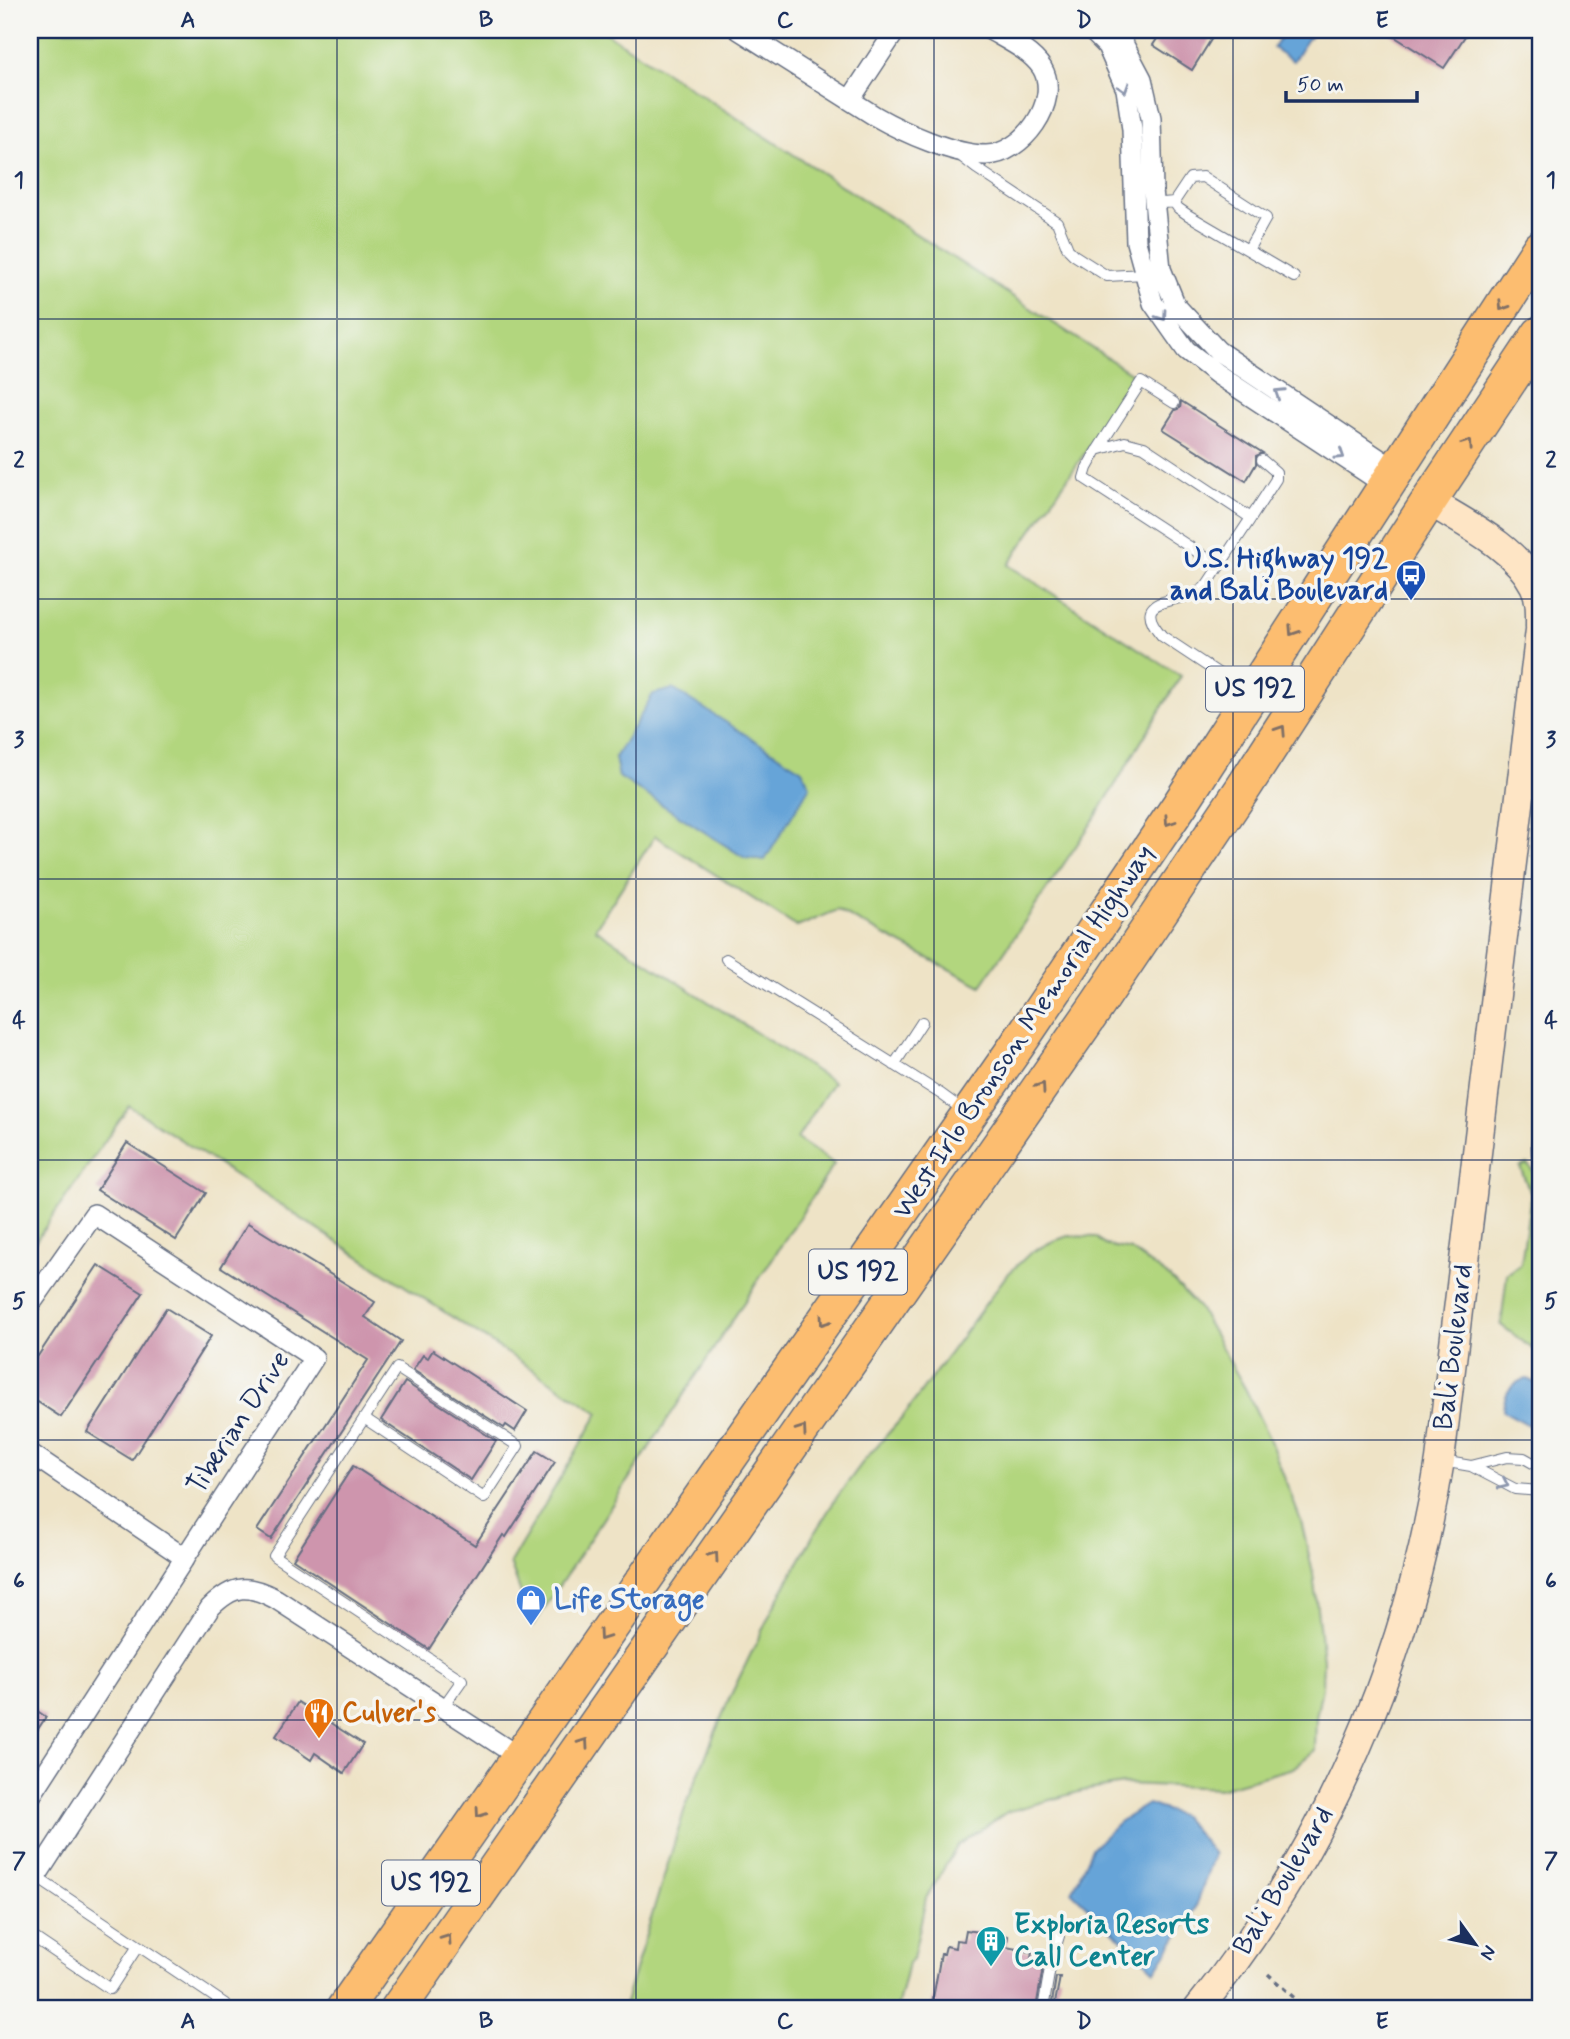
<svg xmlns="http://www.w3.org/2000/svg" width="1570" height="2039" viewBox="0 0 1570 2039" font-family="Mynerve,sans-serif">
  <rect width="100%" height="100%" fill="#f6f6f2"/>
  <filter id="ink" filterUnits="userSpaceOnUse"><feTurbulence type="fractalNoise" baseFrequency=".0143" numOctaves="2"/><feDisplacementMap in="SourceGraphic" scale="14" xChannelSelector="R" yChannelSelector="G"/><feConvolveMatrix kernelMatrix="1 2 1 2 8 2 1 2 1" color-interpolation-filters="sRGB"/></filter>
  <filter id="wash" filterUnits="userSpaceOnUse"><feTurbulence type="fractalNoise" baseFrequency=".00686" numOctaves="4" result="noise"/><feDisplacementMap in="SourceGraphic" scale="28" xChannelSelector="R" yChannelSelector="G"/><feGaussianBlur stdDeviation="1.57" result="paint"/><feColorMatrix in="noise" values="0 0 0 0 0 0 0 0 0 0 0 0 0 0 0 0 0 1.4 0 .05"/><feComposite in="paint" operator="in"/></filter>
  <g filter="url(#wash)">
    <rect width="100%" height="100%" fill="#eee3c6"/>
    <path fill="#b2d67e" stroke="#66826e" stroke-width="2" fill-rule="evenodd" d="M 30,30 L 601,30 L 1137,377 L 1008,565 L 1181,676 L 1095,818 L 981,986 L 837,910 L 797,927 L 655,836 L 595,929 L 833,1082 L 797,1139 L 834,1164 L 533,1626 L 510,1563 L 599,1413 L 129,1106 L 30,1249 ZM 615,758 L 745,858 L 619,777 Z
      M 1527,1164 C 1536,1175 1544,1182 1537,1195 L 1540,1198 L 1540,1351 L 1533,1349 L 1501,1325 L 1507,1274 L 1521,1264 L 1531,1194 L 1520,1167 Z
      M 1068,1236 L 1096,1237 L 1105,1245 L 1131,1250 L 1169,1277 L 1199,1308 L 1246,1390 L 1269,1438 L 1301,1521 L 1313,1573 L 1323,1660 L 1322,1688 L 1316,1718 L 1315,1750 L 1293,1768 L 1223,1788 L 1123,1784 L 1082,1791 L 1007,1812 L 958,1845 L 926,1898 L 913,1959 L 908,1963 L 897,2009 L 623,2009 L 687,1802 L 728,1701 L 773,1608 L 815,1532 L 837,1497 L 866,1458 L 902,1418 L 1006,1276 L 1030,1253 L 1051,1242 Z"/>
    <path fill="#66a4d8" stroke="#406a9b" stroke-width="2" d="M 1285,30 L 1314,30 L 1293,61 L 1273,48 Z
      M 673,689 L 802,770 L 810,786 L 765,860 L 745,858 L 619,777 L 615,758 L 653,694 Z
      M 1527,1379 L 1540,1385 L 1540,1431 L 1503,1411 C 1504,1395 1510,1382 1527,1379 Z
      M 1148,1804 L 1182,1816 L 1214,1854 L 1195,1909 L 1155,1971 L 1072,1892 L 1092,1848 L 1119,1822 Z"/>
    <g id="blocks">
      <path fill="#ce95ad" d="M 1163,30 L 1217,30 L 1192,70 L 1153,45 Z
        M 1384,30 L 1469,30 L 1444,68 Z
        M 1181,401 L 1263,453 L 1256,456 L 1256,464 L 1246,481 L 1163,429 L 1175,410 L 1180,408 Z
        M 127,1143 L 206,1193 L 176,1240 L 97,1190 Z
        M 248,1223 L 375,1302 L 365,1317 L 401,1341 L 271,1539 L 257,1530 L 368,1360 L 221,1267 Z
        M 98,1265 L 143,1293 L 61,1417 L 30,1397 L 30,1368 Z
        M 166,1308 L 211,1336 L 132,1460 L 87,1432 Z
        M 433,1350 L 527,1411 L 515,1431 L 506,1425 L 504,1428 L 413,1370 L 423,1355 L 428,1358 Z
        M 405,1382 L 496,1441 L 471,1480 L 381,1420 Z
        M 537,1451 L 555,1462 L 506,1537 L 503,1535 L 429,1649 L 293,1559 L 353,1466 L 475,1545 Z
        M 298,1702 L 363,1744 L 344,1773 L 315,1753 L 311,1760 L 276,1736 Z
        M 30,1706 L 46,1717 L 30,1741 Z
        M 966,1930 L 1008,1936 L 1006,1947 L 1032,1952 L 1031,1959 L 1044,1961 L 1036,2009 L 931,2009 L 941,1954 L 944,1954 L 946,1946 L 955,1948 L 956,1940 L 964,1941 Z
        M 1056,1977 L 1060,1977 L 1055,2003 L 1052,2003 Z"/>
    </g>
  </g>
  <g filter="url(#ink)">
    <use href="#blocks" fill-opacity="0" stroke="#656e82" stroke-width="2"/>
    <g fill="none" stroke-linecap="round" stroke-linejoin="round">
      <g stroke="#656e82" stroke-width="12">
        <path id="lane" d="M 962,157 L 976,168 L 1057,222 L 1068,249 L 1074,255 L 1107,276 L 1145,274
          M 1174,202 L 1190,178 L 1203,177 L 1266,218 L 1248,250
          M 1152,204 L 1174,202 L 1178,208 L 1188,215 L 1294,277
          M 1098,449 L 1141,382 L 1174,403
          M 1251,518 L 1276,479 L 1276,472 L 1262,460
          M 1219,566 L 1084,478 L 1087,468 L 1097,450 L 1125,442 L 1144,447 L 1251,518 L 1208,583 C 1206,586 1204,589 1200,591 C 1180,604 1127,595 1162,636 L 1245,691
          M 1526,571 L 1540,554
          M 726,959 L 941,1094 L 963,1110
          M 894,1065 L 922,1022
          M 1540,1117 C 1538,1133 1533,1152 1540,1167
          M 364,1418 L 484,1498 L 518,1446 L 397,1368 L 274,1556 L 462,1680 L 443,1707
          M 1442,1461 L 1471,1466 L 1515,1489 L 1540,1491
          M 1471,1466 L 1507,1457 L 1524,1458 L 1540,1467
          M 36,1877 L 225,2004 L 221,2009
          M 36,1939 L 110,1989 L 138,1946
          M 30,2000 L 44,2009
          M 1043,2009 L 1051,1962 L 1059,1936"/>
      </g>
      <g stroke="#656e82" stroke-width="22">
        <path id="street" d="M 739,30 L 875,116 C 903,132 954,155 986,155 C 1022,155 1062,101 1042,68 C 1031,51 1007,40 990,30
          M 1091,30 L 1107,46 L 1126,89 L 1132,129 L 1136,242 L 1153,303 L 1186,350 L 1217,374 L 1387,486
          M 1116,30 L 1142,79 L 1151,118 L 1153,190 L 1161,269 L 1176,306 L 1218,351 L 1397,471
          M 850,100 L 896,30
          M 30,1305 L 94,1214 L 314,1358 L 30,1797
          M 30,1453 L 185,1558
          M 30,1886 L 210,1608 C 234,1584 248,1584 276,1599 L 519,1757"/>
      </g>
      <g stroke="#656e82" stroke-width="31">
        <path id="secondary" d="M 1429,501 C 1464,523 1515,547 1534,585 C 1541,598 1540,613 1540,627
          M 1198,2009 C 1326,1852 1409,1660 1440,1460 L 1540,630"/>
      </g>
      <g stroke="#656e82" stroke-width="38">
        <path id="highway" d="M 344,2009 L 1018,1044 L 1179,806 L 1540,248
          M 398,2009 L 1098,1004 L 1244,787 L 1429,501 L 1540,334"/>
      </g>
      <path stroke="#656e82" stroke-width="3.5" stroke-dasharray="5 5" stroke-linecap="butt" d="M 1268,1974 L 1301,2004 L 1304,2009"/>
      <use href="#lane" stroke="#fff" stroke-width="10"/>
      <use href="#street" stroke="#fff" stroke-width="19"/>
      <use href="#secondary" stroke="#fee5c5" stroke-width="28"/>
      <use href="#highway" stroke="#fcbd6f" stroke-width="35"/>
    </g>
    <defs><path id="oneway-chevron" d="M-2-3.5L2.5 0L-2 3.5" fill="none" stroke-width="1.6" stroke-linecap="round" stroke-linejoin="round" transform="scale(1.75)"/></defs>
    <g stroke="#8d97ae">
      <use href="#oneway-chevron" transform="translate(1124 88) rotate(73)"/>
      <use href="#oneway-chevron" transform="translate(1162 316) rotate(55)"/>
      <use href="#oneway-chevron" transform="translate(1279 393) rotate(-147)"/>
      <use href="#oneway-chevron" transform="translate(1340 455) rotate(33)"/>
      <use href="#oneway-chevron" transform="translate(1504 1484) rotate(25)"/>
    </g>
    <g stroke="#806f66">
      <use href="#oneway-chevron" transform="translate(1503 306) rotate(123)"/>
      <use href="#oneway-chevron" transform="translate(1468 444) rotate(-56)"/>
      <use href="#oneway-chevron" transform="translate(1293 631) rotate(123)"/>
      <use href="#oneway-chevron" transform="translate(1281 730) rotate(-57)"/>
      <use href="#oneway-chevron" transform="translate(1169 821) rotate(124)"/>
      <use href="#oneway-chevron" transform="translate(1041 1087) rotate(-55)"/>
      <use href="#oneway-chevron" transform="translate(824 1321) rotate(125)"/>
      <use href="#oneway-chevron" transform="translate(802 1430) rotate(-55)"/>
      <use href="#oneway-chevron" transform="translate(714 1556) rotate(-55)"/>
      <use href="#oneway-chevron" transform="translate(603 1636) rotate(125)"/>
      <use href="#oneway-chevron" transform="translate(584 1743) rotate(-55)"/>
      <use href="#oneway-chevron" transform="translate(480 1813) rotate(125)"/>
      <use href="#oneway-chevron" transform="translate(447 1939) rotate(-55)"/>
    </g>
  </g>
  <path fill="none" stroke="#1b2f5e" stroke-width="2" stroke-opacity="0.55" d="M 337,30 L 337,2009M 636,30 L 636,2009M 934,30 L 934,2009M 1233,30 L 1233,2009M 30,319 L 1540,319M 30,599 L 1540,599M 30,879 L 1540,879M 30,1160 L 1540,1160M 30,1440 L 1540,1440M 30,1720 L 1540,1720"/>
  <defs>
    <g id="bus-pin" transform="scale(1.575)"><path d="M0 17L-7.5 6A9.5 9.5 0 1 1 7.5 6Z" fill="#1a4fb4" stroke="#f6f6f2"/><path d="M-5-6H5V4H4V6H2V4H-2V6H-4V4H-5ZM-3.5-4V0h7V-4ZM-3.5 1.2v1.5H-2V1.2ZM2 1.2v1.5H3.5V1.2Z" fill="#fff"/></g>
    <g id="shop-pin" transform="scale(1.575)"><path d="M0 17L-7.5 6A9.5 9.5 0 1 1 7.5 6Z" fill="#3f7fe0" stroke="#f6f6f2"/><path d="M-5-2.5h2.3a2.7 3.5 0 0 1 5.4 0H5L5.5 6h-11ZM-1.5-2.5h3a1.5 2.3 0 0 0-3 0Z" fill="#fff"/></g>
    <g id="restaurant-pin" transform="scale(1.575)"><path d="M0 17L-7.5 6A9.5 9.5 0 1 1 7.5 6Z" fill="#e8710a" stroke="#f6f6f2"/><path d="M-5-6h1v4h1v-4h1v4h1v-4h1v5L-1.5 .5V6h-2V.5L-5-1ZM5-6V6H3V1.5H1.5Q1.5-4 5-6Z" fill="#fff"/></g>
    <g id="building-pin" transform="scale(1.575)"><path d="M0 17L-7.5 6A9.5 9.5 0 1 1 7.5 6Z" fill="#0f9aa8" stroke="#f6f6f2"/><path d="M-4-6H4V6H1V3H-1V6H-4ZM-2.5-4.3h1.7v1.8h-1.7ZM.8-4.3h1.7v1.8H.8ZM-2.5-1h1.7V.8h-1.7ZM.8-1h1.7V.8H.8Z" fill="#fff"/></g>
  </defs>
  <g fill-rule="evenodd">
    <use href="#bus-pin" x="1411" y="575"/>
    <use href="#shop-pin" x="531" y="1600"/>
    <use href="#restaurant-pin" x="319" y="1713"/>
    <use href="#building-pin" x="991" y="1941"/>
  </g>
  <g text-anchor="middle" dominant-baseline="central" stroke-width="7" stroke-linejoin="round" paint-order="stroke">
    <g fill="#f6f6f2" stroke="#5d6b8a" stroke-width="2">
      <rect x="1206" y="666.5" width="98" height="45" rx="5"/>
      <rect x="809" y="1249.5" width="98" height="45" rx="5"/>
      <rect x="382" y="1860.5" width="98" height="45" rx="5"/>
    </g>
    <g font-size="26" font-weight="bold" fill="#1b2f5e">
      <text x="1255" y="689">US 192</text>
      <text x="858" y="1272">US 192</text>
      <text x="431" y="1883">US 192</text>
    </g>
    <g font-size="28" font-weight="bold" fill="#164399" stroke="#f6f6f2" text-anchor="end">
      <text x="1388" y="559">U.S. Highway 192<tspan x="1388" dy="32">and Bali Boulevard</tspan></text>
    </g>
    <g font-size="28" fill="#1b2f5e" stroke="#f6f6f2">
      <text transform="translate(1024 1032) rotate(-56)">West Irlo Bronson Memorial Highway</text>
      <text transform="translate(1454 1347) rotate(-83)">Bali Boulevard</text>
      <text transform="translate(239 1423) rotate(-57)">Tiberian Drive</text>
      <text transform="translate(1284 1881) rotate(-59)">Bali Boulevard</text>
    </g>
    <g font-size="28" font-weight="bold" fill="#366cbe" stroke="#f6f6f2" text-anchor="start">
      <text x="554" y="1600">Life Storage</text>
    </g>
    <g font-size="28" font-weight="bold" fill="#c56008" stroke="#f6f6f2" text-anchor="start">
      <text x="342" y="1713">Culver's</text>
    </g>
    <g font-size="28" font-weight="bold" fill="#0d838f" stroke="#f6f6f2" text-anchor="start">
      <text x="1014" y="1925">Exploria Resorts<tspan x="1014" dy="32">Call Center</tspan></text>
    </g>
  </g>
  <rect width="1570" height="2039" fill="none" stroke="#f6f6f2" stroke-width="77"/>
  <g transform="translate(1475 1944) rotate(123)" stroke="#f6f6f2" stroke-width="5" paint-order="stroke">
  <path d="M0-5L12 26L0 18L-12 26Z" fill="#1b2f5e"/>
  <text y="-10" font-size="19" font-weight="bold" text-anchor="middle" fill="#1b2f5e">N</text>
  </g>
  <path d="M1286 91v10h131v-10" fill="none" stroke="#1b2f5e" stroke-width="3.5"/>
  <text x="1297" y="91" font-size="21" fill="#1b2f5e" stroke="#f6f6f2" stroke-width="5" paint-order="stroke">50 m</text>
  <rect x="38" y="38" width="1494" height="1962" fill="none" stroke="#1b2f5e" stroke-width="2.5"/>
  <g font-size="23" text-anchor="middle" font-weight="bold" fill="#1b2f5e">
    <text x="188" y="27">A</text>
    <text x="486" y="27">B</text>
    <text x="785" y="27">C</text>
    <text x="1084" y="27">D</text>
    <text x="1382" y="27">E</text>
    <text x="19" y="187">1</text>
    <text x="1551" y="187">1</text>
    <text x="19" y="467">2</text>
    <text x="1551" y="467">2</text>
    <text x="19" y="747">3</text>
    <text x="1551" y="747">3</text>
    <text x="19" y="1027">4</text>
    <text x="1551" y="1027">4</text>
    <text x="19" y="1308">5</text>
    <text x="1551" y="1308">5</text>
    <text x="19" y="1588">6</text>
    <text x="1551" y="1588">6</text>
    <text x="19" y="1868">7</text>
    <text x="1551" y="1868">7</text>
    <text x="188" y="2028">A</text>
    <text x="486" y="2028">B</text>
    <text x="785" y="2028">C</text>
    <text x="1084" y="2028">D</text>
    <text x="1382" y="2028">E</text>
  </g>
</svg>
